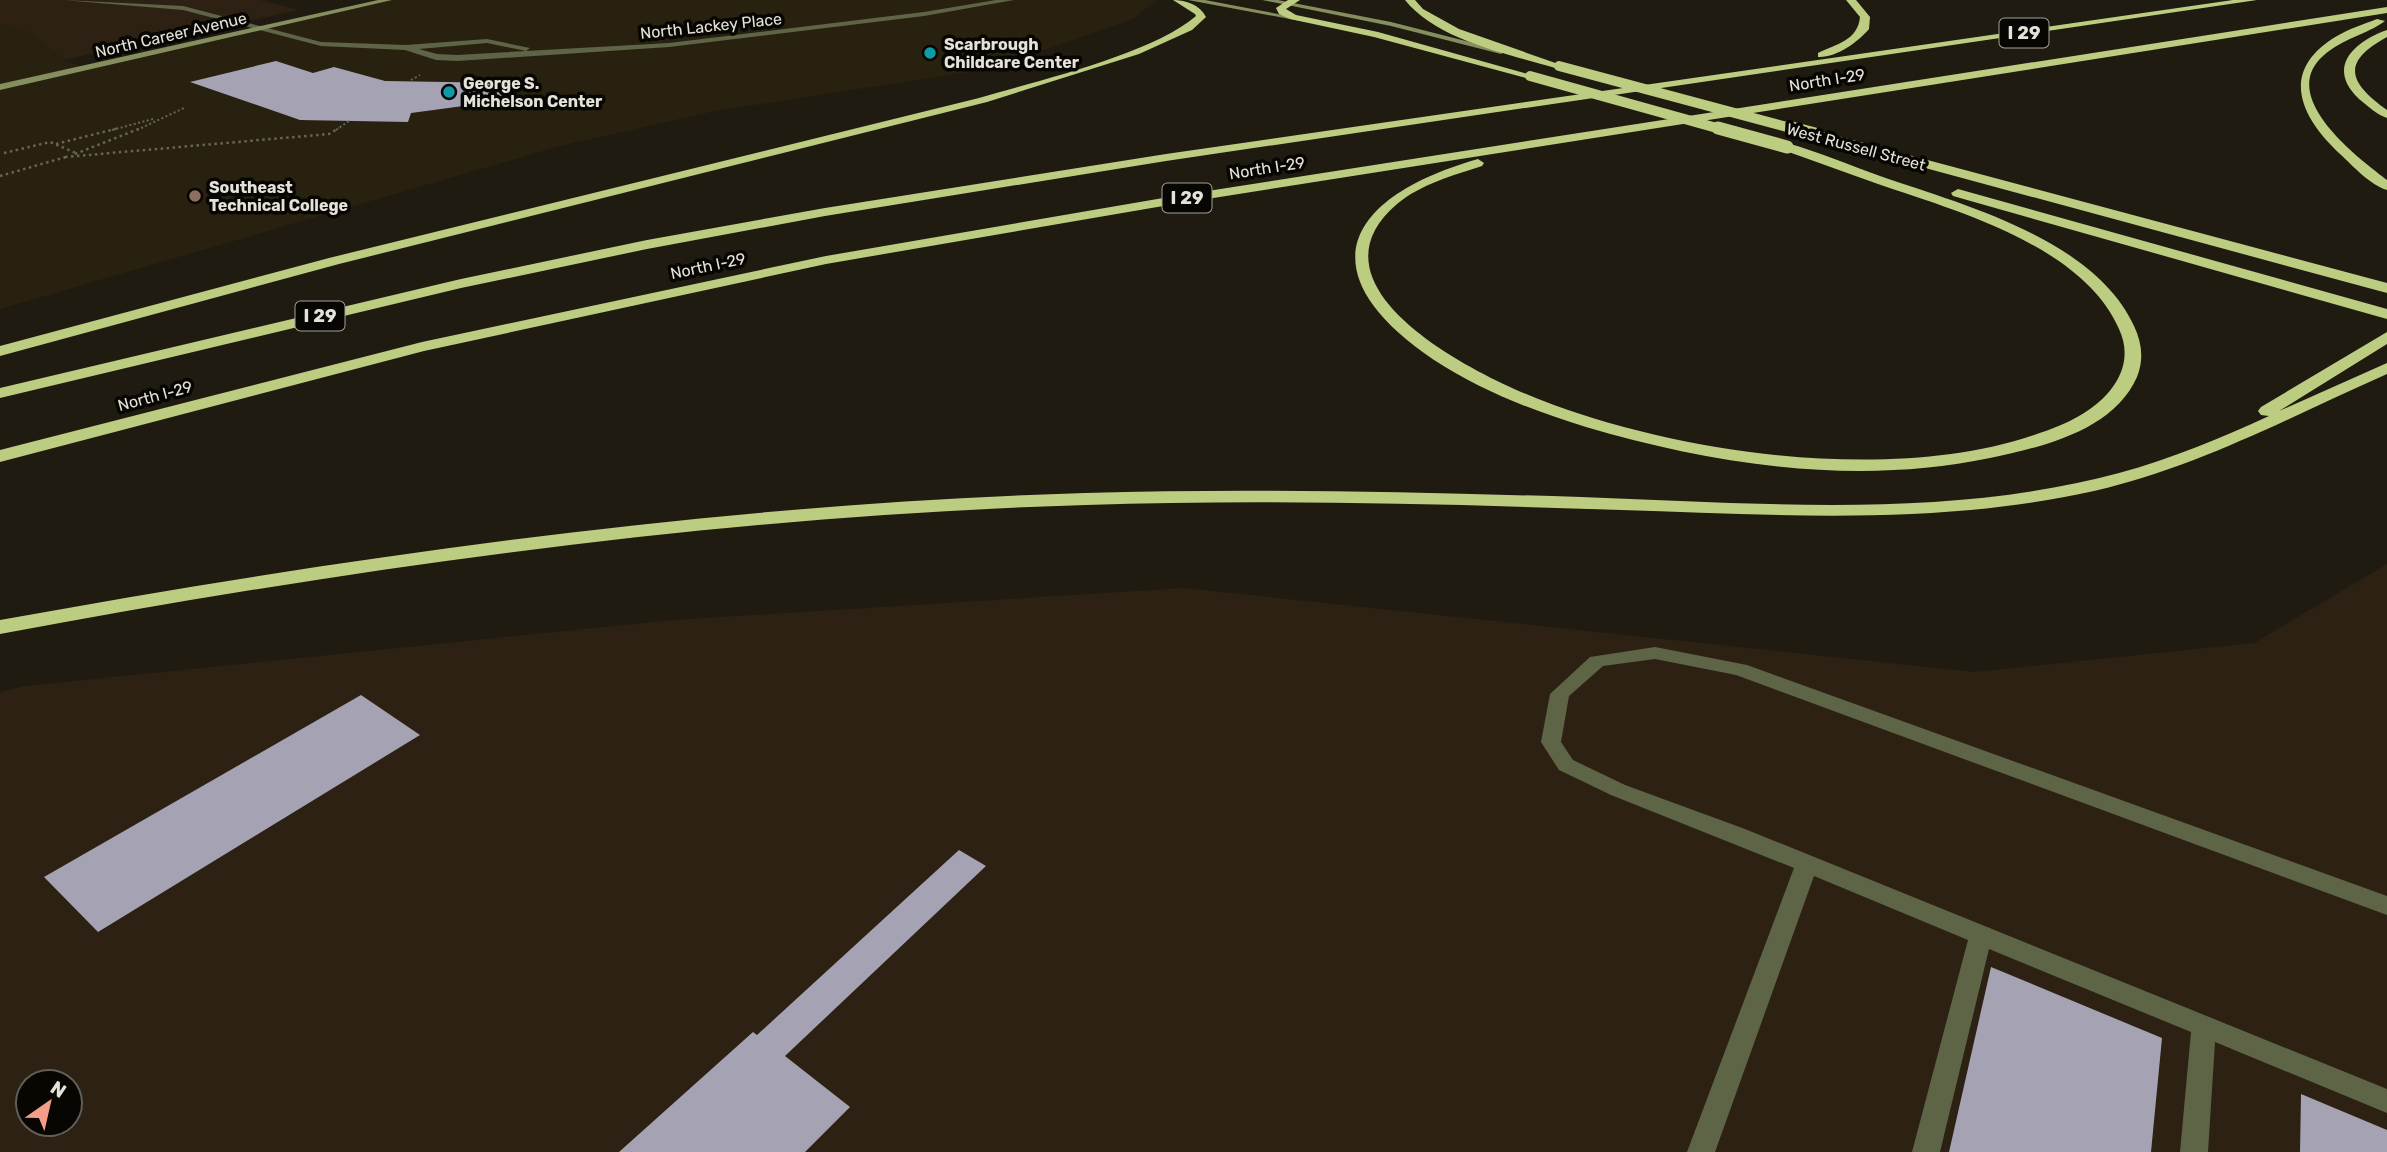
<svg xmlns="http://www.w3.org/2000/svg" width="2387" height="1152" viewBox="0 0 2387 1152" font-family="Rubik,sans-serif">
  <rect width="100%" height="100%" fill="#201b10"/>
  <path fill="#2c2112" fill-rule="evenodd" d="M 0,0 L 260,0 L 300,10 L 63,60 L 31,34 L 0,24 Z
    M 2387,564 L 2387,1152 L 0,1152 L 0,692 L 25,686 L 673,620 L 1184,588 L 1974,672 L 2254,643 ZM 28,1082 L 70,1082 L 70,1124 L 28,1124 Z"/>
  <path fill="#28210f" d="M 390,0 L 1157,0 L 1133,19 L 989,69 L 715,111 L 560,146 L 0,309 L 0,24 L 31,34 L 63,60 L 85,68 Z"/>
  <path fill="#a5a3b3" d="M 276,61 L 313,73 L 334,67 L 385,81 L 507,83 L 508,100 L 411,113 L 408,122 L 300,120 L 190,82 Z
    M 361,695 L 420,735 L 98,932 L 44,877 Z
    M 959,850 L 986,866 L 785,1056 L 850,1107 L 805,1152 L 619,1152 L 753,1032 L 757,1035 Z
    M 1991,967 L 2162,1038 L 2151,1152 L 1949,1152 Z
    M 2301,1094 L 2387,1130 L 2387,1152 L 2300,1152 Z"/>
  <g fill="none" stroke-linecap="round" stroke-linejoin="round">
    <path stroke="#68645a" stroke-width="2" stroke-dasharray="2 2.5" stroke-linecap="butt" d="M 411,80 L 420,75
      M 112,130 L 153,119
      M 137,130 L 184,108
      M 336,130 L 349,121"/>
    <path stroke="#68645a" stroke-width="2.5" stroke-dasharray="2.5 3.5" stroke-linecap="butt" d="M 56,144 L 119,128
      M 4,153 L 50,142 L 76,153
      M 75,154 L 141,128
      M 65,157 L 329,134 L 339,128
      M 0,176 L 66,157"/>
    <path fill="#5e6547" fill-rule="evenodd" d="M 1655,647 L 1747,665 L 2387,896 L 2387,915 L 1736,675 L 1655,659 L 1603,666 L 1569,696 L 1561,742 L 1573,760 L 1625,785 L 1745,829 L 2387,1089 L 2387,1113 L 2215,1042 L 2208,1152 L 2180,1152 L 2191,1032 L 1989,949 L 1940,1152 L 1912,1152 L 1968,940 L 1814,876 L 1715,1152 L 1687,1152 L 1794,868 L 1611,795 L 1559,770 L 1541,742 L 1550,694 L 1590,657 Z"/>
    <path fill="#5e6547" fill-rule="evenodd" d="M 63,0 L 183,6 L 321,42 L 406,45 L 487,39 L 530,48 L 526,51 L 487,43 L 419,49 L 437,54 L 457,55 L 669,43 L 924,12 L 996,0 L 1014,0 L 924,16 L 669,47 L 457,61 L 436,60 L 405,50 L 321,46 L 183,10 Z"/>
    <path fill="#848e5e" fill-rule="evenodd" d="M 378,0 L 392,0 L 0,90 L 0,84 Z
      M 1188,0 L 1205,0 L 1310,20 L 1306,22 Z
      M 1262,0 L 1278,0 L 1391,22 L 1505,51 L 1501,54 L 1391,26 Z"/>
    <path fill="#bccc80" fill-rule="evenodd" d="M 1173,0 C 1186,0 1200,5 1206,17 L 1192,30 L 1139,54 L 987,102 L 339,264 L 0,356 L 0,346 L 329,258 L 979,98 C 1037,81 1152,54 1196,16 L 1195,14 Z
      M 1288,0 L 1300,0 L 1286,9 L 1296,15 L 1378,32 L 1535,76 L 1530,79 L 1374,37 L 1290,19 L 1279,14 L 1276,8 Z
      M 1405,0 L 1415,0 L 1423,9 L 1459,29 L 1564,66 L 1555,68 C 1508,54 1437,40 1405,0 Z
      M 1846,0 L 1856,0 L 1870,17 L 1869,29 C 1858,42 1836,58 1818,57 L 1818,53 C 1837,44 1858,40 1860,17 Z
      M 2233,0 L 2257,0 L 1166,161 L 825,216 L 647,249 L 461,288 L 0,398 L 0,388 L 461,279 L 647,240 L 825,208 L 1166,154 Z
      M 2387,7 L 2387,13 L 1169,205 L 826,264 L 424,351 L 0,462 L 0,450 L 422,342 L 826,256 L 1169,197 Z
      M 2377,19 L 2385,21 C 2366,35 2343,38 2323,56 C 2277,97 2358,158 2387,180 L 2387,190 C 2370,185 2353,166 2340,154 C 2299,116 2279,70 2337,36 C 2349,29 2364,24 2377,19 Z
      M 2387,30 L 2387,37 C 2341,62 2348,82 2387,110 L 2387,118 C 2377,115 2368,106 2359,99 C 2326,68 2353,42 2387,30 Z
      M 1811,131 L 1819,131 L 2387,283 L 2387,293 L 1811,137 Z
      M 1787,143 C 1819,152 1849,165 1880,176 C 1964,205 2094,239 2134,326 C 2142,343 2144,359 2137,377 C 2113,431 2042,447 1990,458 C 1857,486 1714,465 1586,427 C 1533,411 1480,390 1434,360 C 1305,273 1345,197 1478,159 L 1484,163 L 1482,166 C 1454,175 1421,184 1397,204 C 1299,288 1478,376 1541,400 C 1680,454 1889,483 2031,436 C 2052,429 2072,422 2090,409 C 2117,390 2134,361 2119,329 C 2083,246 1957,211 1878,184 C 1846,173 1815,161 1783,150 L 1783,144 Z
      M 1958,189 L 2387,309 L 2387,319 L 1953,196 L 1951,193 Z
      M 2387,332 L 2387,344 L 2279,411 L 2387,363 L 2387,374 C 2290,417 2198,467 2094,491 C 1938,526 1779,515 1621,510 C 1443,504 1265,499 1086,505 C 721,516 359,567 0,634 L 0,620 C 359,555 720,504 1085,493 C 1251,488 1415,492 1581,497 C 1759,503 1944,520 2119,473 C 2171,459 2221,438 2269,416 L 2261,415 L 2258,411 L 2261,407 Z"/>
    <path stroke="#bccc80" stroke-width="10" d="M 1559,66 L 1798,130
      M 1530,76 L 1724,130"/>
    <path stroke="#bccc80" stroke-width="13" d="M 1718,128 L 1787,147
      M 1792,128 L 1815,134"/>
  </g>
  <g fill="#0f9aa8" stroke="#080603" stroke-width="2.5">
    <circle cx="930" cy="53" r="7"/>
    <circle cx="449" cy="92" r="7"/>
  </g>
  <circle fill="#8d6e63" stroke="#080603" stroke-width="2.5" cx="195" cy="196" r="7"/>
  <g text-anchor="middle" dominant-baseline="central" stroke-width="7" stroke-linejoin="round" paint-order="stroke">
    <g font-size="16" fill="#e5e2da" stroke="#080603">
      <text transform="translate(711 26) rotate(-6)">North Lackey Place</text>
      <text transform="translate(171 35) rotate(-13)">North Career Avenue</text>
      <text transform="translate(1827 80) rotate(-9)">North I-29</text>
      <text transform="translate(1856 147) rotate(15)">West Russell Street</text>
      <text transform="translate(1267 168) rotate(-9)">North I-29</text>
      <text transform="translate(708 266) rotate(-12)">North I-29</text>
      <text transform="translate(155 396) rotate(-15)">North I-29</text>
    </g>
    <g font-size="16" font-weight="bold" fill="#e5e2da" stroke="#080603" text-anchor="start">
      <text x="944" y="44">Scarbrough<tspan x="944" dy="18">Childcare Center</tspan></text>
      <text x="463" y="83">George S.<tspan x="463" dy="18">Michelson Center</tspan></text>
      <text x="209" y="187">Southeast<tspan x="209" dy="18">Technical College</tspan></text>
    </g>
    <g fill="#080603" stroke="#a3a09a" stroke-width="2">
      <rect x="1999.5" y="18.5" width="49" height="29" rx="5"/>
      <rect x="1162.5" y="183.5" width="49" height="29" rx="5"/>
      <rect x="295.5" y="301.5" width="49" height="29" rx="5"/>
    </g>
    <g font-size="18" font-weight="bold" fill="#e5e2da">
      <text x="2024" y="33">I 29</text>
      <text x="1187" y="198">I 29</text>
      <text x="320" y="316">I 29</text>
    </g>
  </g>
  <g transform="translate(49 1103) rotate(34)"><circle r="33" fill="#080603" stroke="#605e59" stroke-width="2"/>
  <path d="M0-5L12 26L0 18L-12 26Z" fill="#f49e8a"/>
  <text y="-10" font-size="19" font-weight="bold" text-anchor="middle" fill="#e5e2da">N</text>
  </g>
</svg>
